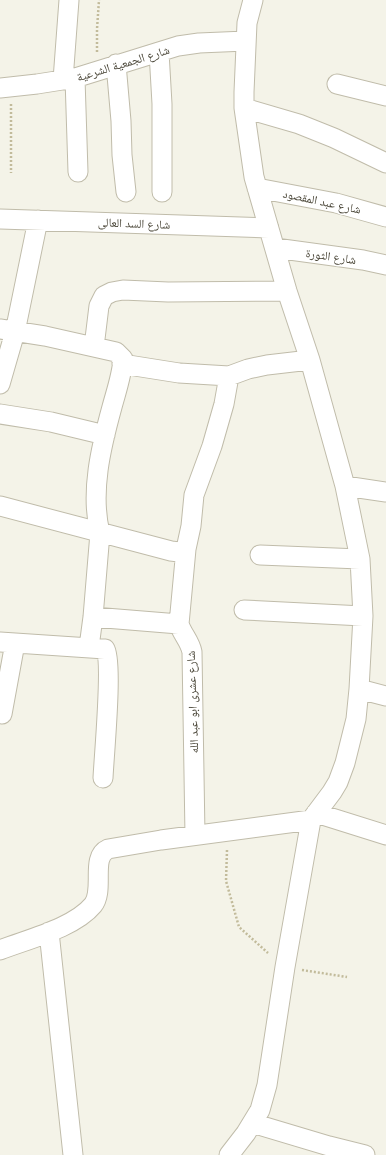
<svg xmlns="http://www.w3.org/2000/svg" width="386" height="1155" viewBox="0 0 386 1155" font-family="'PT Sans','Noto Naskh Arabic',sans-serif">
  <rect width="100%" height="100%" fill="#f4f3e8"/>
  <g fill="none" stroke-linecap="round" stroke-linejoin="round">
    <g stroke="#c0bcaa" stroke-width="21">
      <path id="street" d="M 159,52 L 162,104 L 162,192
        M 116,64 L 121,121 L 122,155 L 126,192
        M 75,78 L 78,172
        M 63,80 L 69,0
        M 337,84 L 386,96
        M 0,88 L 37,84 L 75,78 L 178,46 L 199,43 L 246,41
        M 244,108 L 299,124 L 334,138 L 386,163
        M 257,188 L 336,203 L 386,217
        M 0,219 L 269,228
        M 275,248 L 363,260 L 386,265
        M 0,329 L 45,336 L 116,352 L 123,359 C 122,375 116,392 112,407 C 101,447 90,492 100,533 L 93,617 L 89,647
        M 94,347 L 99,306 L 104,296 L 112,292 L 123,290 L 168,292 L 287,291
        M 122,364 L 179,373 L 229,376 L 248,369 L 267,365 L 310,360
        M 0,384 L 15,332 L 38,220
        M 0,414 L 51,422 L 105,435
        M 345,486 L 386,492
        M 0,506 L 171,551 L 179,552 L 186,549 L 191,526 L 194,495 L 212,446 L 224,404 L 229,376
        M 186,549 L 179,624 C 182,634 190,641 192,652 L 195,835
        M 260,555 L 360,559
        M 244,610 L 363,616
        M 93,617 L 179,624
        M 0,642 L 105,649 C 113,661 104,756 103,778
        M 359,689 L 386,696
        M 2,714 L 15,643
        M 316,813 L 386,835
        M 49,932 L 73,1155
        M 0,950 C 28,939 74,928 93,905 C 105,890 90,857 108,849 L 161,840 L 311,820
        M 252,1123 L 329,1146 L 365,1155
        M 229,1155 L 246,1133 L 260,1110 L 267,1085 L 285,967 L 311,820 L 332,792 L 338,782 L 345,763 L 356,719 L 359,689 L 363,616 L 360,559 L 345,486 L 310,360 L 287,291 L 254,177 L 244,108 L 244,92 L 247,23 L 253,0"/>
    </g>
    <path stroke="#c2bb9b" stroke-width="2.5" stroke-dasharray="2 2" stroke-linecap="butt" d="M 97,52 L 97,29 L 99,0
      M 11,104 L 11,173
      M 227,850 L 226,881 L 239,927 L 268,953
      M 302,970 L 347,977"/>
    <use href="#street" stroke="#fff" stroke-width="19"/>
  </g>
  <g text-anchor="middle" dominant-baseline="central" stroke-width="3" stroke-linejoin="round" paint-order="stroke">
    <g font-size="12" fill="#484436" stroke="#fff">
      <text transform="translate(123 63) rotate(-17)">شارع الجمعية الشرعية</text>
      <text transform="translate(322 201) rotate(12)">شارع عبد المقصود</text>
      <text transform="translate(134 223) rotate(2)">شارع السد العالى</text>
      <text transform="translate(331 256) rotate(8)">شارع الثورة</text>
      <text transform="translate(192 702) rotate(-92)">شارع عشرى ابو عبد الله</text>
    </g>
  </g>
</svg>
